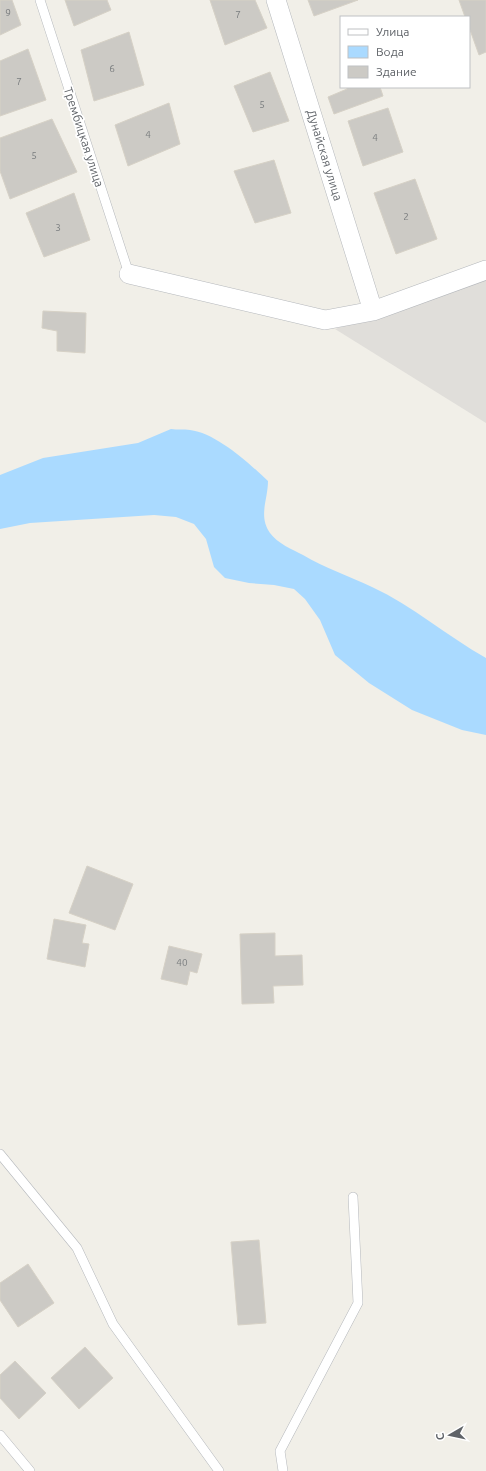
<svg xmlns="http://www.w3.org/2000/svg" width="486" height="1471" viewBox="0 0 486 1471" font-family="Ubuntu,sans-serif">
  <rect width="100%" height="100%" fill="#f1efe8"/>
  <path fill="#e0deda" d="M 486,278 L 486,423 L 335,329 Z"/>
  <path fill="#aadaff" d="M 171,429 C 177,430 184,429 190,430 C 216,433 249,463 268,481 C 268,500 258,516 270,533 C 277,543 293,550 303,555 C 325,568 349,576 372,587 C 413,606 447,636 486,658 L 486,735 L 462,730 L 412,710 L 369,683 L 335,655 L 320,620 L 305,599 L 294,589 L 274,585 L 249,583 L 225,578 L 214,567 L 206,539 L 194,524 L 176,517 L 154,515 L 30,523 L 0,529 L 0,475 L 43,458 L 138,443 Z"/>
  <path fill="#cccac5" stroke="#d6d1c6" d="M 0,0 L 12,0 L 21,25 L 0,35 Z
    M 65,0 L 107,0 L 111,10 L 74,26 Z
    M 210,0 L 255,0 L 267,28 L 225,45 Z
    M 308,0 L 358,0 L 314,16 Z
    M 459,0 L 486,0 L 486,52 L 479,55 L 469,27 L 469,17 L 465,17 Z
    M 129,32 L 144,85 L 94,101 L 81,50 Z
    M 28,49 L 46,100 L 0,116 L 0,61 Z
    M 270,72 L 289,121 L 253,132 L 234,86 Z
    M 347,87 L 380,87 L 383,96 L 334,114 L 328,97 L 347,89 Z
    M 169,103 L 180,144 L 128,166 L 115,125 Z
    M 388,108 L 403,152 L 363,166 L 348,121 Z
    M 52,119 L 77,172 L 10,199 L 0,171 L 0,138 Z
    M 274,160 L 291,213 L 255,223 L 234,171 Z
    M 415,179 L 437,239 L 396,254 L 374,193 Z
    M 74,193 L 90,240 L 44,257 L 26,213 Z
    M 43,311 L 86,313 L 85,353 L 57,351 L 57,331 L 42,328 Z
    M 87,866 L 133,884 L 115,930 L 69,913 Z
    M 54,919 L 86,925 L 82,943 L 89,944 L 85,967 L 47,959 Z
    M 275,933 L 275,956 L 302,955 L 303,985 L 273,986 L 274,1003 L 242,1004 L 240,934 Z
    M 169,946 L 202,954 L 197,973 L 190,971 L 187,985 L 161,979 Z
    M 259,1240 L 266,1323 L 238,1325 L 231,1242 Z
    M 28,1264 L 54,1303 L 18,1327 L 0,1300 L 0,1283 Z
    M 85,1347 L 113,1378 L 79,1409 L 51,1378 Z
    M 15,1361 L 46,1393 L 19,1419 L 0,1398 L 0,1375 Z"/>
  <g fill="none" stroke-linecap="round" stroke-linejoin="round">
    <g stroke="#b5b8bc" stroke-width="10">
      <path id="service" d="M 40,0 L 129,274
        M 0,1154 L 77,1248 L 113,1324 L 219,1471
        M 0,1435 L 30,1471
        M 283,1471 L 280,1451 L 358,1303 L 353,1197"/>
    </g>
    <g stroke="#b5b8bc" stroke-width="20">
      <path id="minor" d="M 276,0 L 373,311
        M 129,274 L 325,320 L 373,311 L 486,270"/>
    </g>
    <use href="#service" stroke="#fff" stroke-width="9"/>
    <use href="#minor" stroke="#fff" stroke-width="19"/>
  </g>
  <g text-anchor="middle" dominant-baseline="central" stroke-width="3.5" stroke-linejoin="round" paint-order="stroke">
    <g font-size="10" fill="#7a7d7f">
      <text x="8" y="12">9</text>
      <text x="238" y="14">7</text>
      <text x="112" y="68">6</text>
      <text x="19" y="81">7</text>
      <text x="262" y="104">5</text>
      <text x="148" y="134">4</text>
      <text x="375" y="137">4</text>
      <text x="34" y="155">5</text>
      <text x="406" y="216">2</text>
      <text x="58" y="227">3</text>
      <text x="182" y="962">40</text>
    </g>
    <g font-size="12" fill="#5f6368" stroke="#fff">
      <text transform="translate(84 137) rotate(72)">Трембицкая улица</text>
      <text transform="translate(325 155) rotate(73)">Дунайская улица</text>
    </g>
  </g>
  <rect x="340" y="16" width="130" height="72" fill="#ffffff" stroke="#bfc1c3"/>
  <rect x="348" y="29" width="20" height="6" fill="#ffffff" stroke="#bfc1c3"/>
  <text x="376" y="36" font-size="12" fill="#5f6368">Улица</text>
  <rect x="348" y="46" width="20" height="12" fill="#aadaff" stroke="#bfc1c3"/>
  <text x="376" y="56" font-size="12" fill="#5f6368">Вода</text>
  <rect x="348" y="66" width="20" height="12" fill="#cccac5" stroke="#bfc1c3"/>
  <text x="376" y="76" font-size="12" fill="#5f6368">Здание</text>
  <g transform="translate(450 1435) rotate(261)" stroke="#ffffff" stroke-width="3" paint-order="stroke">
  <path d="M0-3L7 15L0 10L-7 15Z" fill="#5f6368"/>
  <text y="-6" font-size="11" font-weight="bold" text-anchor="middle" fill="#5f6368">С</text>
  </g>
</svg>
